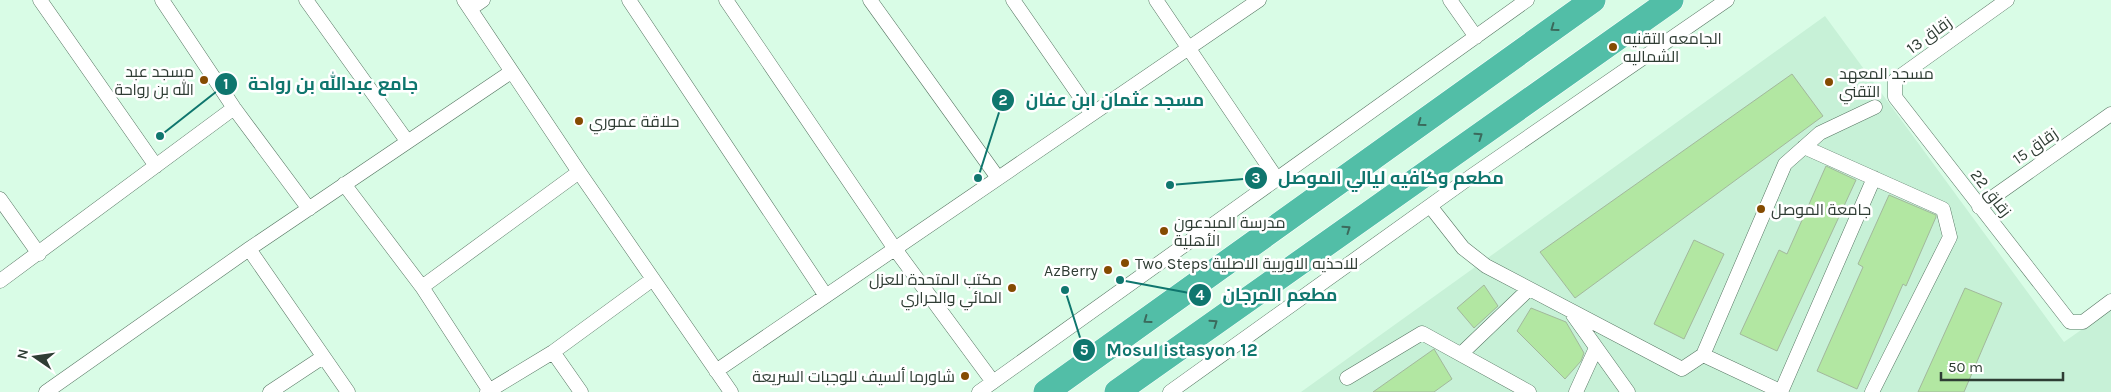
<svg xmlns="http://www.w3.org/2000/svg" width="2111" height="392" viewBox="0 0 2111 392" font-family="Karla,Cairo,sans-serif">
  <rect width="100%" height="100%" fill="#d9fce6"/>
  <path fill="#c7f1d7" d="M 1825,16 L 2064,342 L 2111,309 L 2111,392 L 1301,392 Z"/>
  <path fill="#b2e7a2" stroke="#a2b89c" d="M 1792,74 L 1823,116 L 1575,298 L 1540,252 Z
    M 1826,166 L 1856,180 L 1777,351 L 1740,334 L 1779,250 L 1787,254 Z
    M 1889,195 L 1936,215 L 1936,217 L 1906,286 L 1903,284 L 1857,389 L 1817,371 L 1863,267 L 1858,264 Z
    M 1694,240 L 1724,254 L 1684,339 L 1654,324 Z
    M 1484,285 L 1498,306 L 1474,328 L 1457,308 Z
    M 1965,288 L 2002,303 L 1964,392 L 1918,392 Z
    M 1531,308 L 1566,322 L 1584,353 L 1581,361 L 1565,379 L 1517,331 Z
    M 1434,349 L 1452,379 L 1434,392 L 1373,392 Z"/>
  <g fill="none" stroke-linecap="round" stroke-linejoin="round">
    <g stroke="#577663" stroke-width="15">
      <path id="street" d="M 40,0 L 156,166
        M 162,0 L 234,108 L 309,209
        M 306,0 L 407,141
        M 464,0 L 579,172 L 731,392
        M 629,0 L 826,296
        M 726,0 L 895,249 L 993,382
        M 870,0 L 998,178
        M 1013,0 L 1092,114
        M 1156,0 L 1277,179
        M 1450,0 L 1476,37
        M 2007,0 L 1895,80 L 1895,97 L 2070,322 L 2083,322 L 2111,301
        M 470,9 L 483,0
        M 1804,147 L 1943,209 L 1950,237 L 1872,392
        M 344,184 L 422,287 L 489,390
        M 0,199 L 39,254
        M 1430,206 L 1463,248 L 1486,266 L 1682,369 L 1703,355 L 1785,164 L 1820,133 L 1875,107
        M 1979,207 L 2111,114
        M 249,249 L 348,392
        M 0,281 L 234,108
        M 422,287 L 579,172
        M 1573,315 L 1628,392
        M 553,352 L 581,392
        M 1461,354 L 1529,289
        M 1703,355 L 1782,392
        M 716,371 L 1259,0
        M 1347,378 L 1422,333 L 1529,392
        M 46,392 L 249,249 L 511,72
        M 270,392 L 323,357
        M 487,392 L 553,352 L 653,279
        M 979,392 L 1527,0
        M 1170,392 L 1473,175 L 1727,0
        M 1576,392 L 1596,348
        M 1781,392 L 1874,178"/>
    </g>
    <g stroke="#fff" stroke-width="26">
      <path id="highway" d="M 1046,392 L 1593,0
        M 1117,392 L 1671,0"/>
    </g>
    <use href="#street" stroke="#fff" stroke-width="14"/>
    <use href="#highway" stroke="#52bea7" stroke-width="25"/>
  </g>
  <defs><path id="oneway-chevron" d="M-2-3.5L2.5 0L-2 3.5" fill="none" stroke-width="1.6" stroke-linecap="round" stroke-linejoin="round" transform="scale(1.25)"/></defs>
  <g stroke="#3b6a5c">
    <use href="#oneway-chevron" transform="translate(1554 28) rotate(144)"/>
    <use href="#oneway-chevron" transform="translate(1421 123) rotate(144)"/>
    <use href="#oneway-chevron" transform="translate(1479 136) rotate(-35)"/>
    <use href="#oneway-chevron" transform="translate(1347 229) rotate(-35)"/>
    <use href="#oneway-chevron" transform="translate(1147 320) rotate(144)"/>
    <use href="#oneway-chevron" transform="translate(1214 323) rotate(-35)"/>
  </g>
  <g fill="#854b01" stroke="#fff" stroke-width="2">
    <circle cx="1613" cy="47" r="5"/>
    <circle cx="204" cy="80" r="5"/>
    <circle cx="1829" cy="82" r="5"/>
    <circle cx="579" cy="121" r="5"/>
    <circle cx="1761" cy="209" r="5"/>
    <circle cx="1164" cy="231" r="5"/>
    <circle cx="1125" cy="263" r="5"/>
    <circle cx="1108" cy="270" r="5"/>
    <circle cx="1012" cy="288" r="5"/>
    <circle cx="965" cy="376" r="5"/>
  </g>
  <g text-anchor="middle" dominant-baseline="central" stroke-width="5" stroke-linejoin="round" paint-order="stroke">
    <g font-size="16" fill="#2f3d34" stroke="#fff">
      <text transform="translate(1929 35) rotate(-36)">زقاق 13</text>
      <text transform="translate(2035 146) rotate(-35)">زقاق 15</text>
      <text transform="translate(1991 193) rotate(52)">زقاق 22</text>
    </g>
    <g font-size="16" fill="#2f3d34" stroke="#fff" text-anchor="start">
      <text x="1623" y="38">الجامعه التقنيه<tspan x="1623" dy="18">الشماليه</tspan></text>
      <text x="194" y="71" text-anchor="end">مسجد عبد<tspan x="194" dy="18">الله بن رواحة</tspan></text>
      <text x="1839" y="73">مسجد المعهد<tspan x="1839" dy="18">التقني</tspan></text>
      <text x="589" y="121">حلاقة عموري</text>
      <text x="1771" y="209">جامعة الموصل</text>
      <text x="1174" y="222">مدرسة المبدعون<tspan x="1174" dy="18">الأهلية</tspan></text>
      <text x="1135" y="263">Two Steps للاحذيه الاوربية الاصلية</text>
      <text x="1098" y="270" text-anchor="end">AzBerry</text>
      <text x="1002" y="279" text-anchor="end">مكتب المتحدة للعزل<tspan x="1002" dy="18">المائي والحراري</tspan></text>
      <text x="955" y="376" text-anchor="end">شاورما ألسيف للوجبات السريعة</text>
    </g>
  </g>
  <path fill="none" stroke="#0f766e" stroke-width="2" d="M160 136L226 84M978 178L1003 100M1170 185L1256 178M1120 280L1200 295M1065 290L1084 350"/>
  <g fill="#0f766e" stroke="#fff" stroke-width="2">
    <circle cx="160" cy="136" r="5"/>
    <circle cx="978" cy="178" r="5"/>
    <circle cx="1170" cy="185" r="5"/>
    <circle cx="1120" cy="280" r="5"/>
    <circle cx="1065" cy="290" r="5"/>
    <circle cx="226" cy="84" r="12"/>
    <circle cx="1003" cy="100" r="12"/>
    <circle cx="1256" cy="178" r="12"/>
    <circle cx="1200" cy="295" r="12"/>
    <circle cx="1084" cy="350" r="12"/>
  </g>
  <g font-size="15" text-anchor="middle" font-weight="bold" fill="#fff">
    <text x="226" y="89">1</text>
    <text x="1003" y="105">2</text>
    <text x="1256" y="183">3</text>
    <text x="1200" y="300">4</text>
    <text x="1084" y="355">5</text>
  </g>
  <g font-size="18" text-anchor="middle" font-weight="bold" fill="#0f766e" stroke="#fff" stroke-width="5" stroke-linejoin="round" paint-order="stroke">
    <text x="333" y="90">جامع عبدالله بن رواحة</text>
    <text x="1115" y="106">مسجد عثمان ابن عفان</text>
    <text x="1391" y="184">مطعم وكافيه ليالي الموصل</text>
    <text x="1280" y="301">مطعم المرجان</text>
    <text x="1182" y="356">Mosul istasyon 12</text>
  </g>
  <g transform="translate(35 357) rotate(283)" stroke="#ffffff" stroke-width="4" paint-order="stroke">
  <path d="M0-4L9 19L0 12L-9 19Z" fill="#2f3d34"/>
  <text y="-8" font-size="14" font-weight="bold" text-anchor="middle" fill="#2f3d34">N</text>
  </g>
  <path d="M1941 372v8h122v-8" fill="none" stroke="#2f3d34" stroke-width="2.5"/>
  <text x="1948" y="372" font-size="15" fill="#2f3d34" stroke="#ffffff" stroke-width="4" paint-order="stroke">50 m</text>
</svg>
